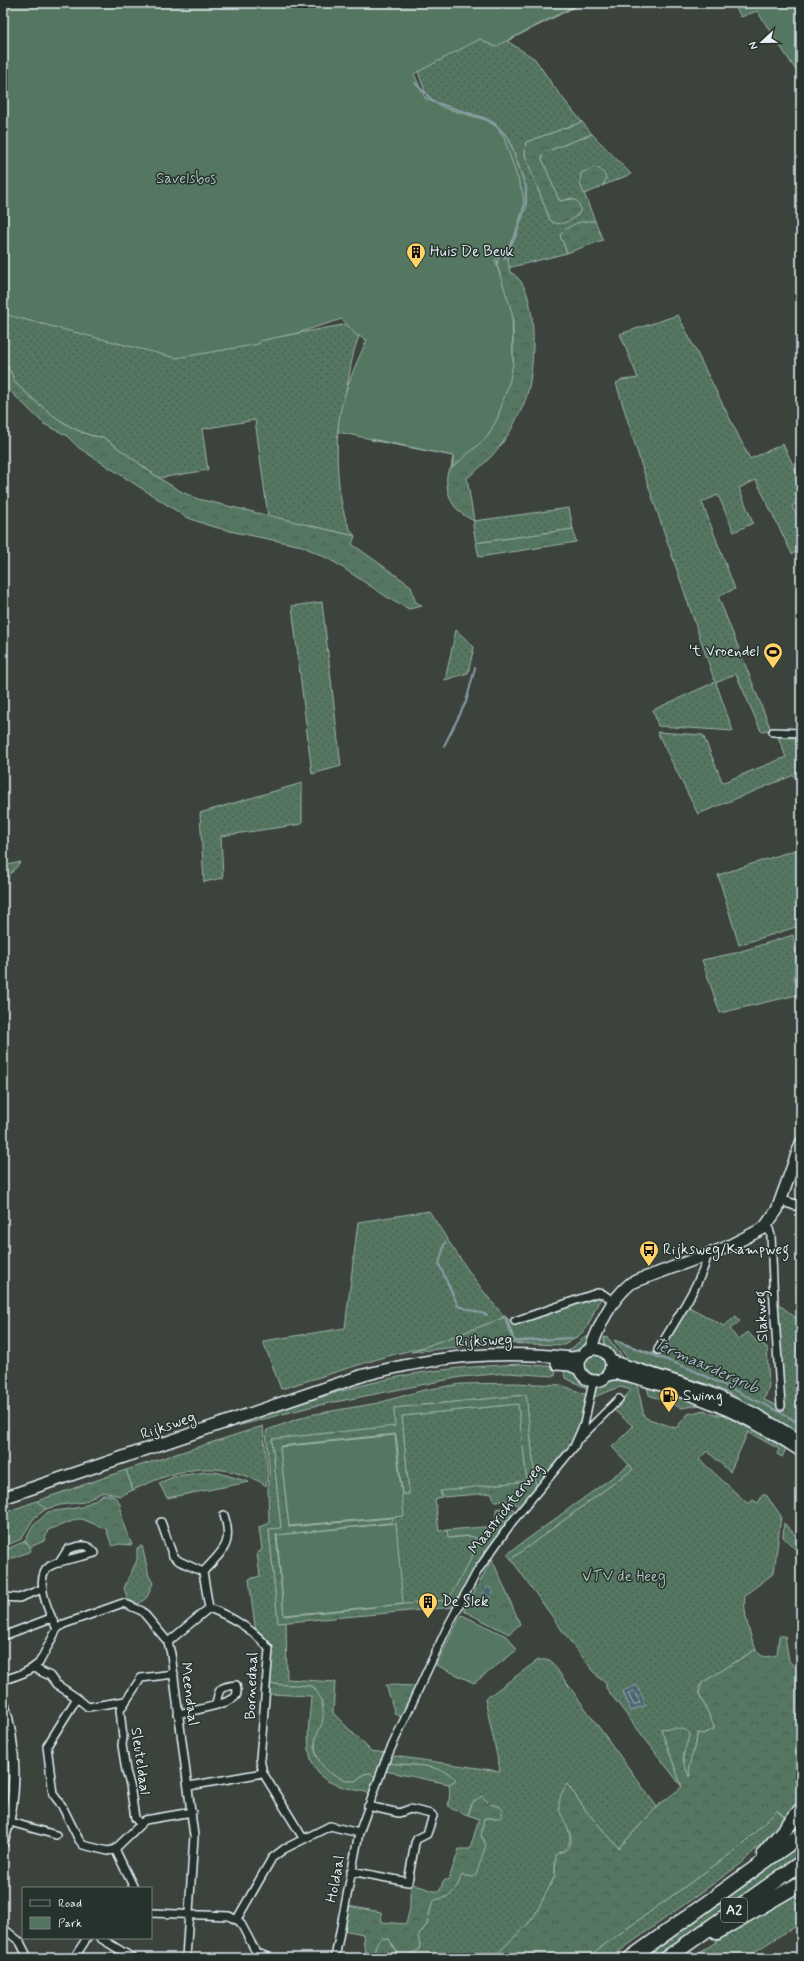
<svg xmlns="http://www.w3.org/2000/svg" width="804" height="1961" viewBox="0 0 804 1961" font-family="Mynerve,sans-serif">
  <defs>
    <pattern id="grass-dots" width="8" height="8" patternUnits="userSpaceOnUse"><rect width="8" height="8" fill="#547660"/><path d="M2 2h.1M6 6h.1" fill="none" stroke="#4c5d54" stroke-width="1.8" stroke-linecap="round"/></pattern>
    <pattern id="forest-crowns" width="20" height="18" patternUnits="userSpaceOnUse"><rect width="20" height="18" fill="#547660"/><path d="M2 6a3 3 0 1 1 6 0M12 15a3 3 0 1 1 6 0" fill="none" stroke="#4c5d54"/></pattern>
    <pattern id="water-waves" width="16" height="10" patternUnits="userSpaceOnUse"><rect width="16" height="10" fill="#4a6570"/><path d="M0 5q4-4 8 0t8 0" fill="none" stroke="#647c85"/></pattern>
  </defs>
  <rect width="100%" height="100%" fill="#3c433d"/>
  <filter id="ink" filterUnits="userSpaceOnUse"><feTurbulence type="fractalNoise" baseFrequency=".025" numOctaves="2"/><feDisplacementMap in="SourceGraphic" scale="8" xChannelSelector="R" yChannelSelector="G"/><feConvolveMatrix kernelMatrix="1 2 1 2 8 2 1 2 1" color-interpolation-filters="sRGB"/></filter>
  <g filter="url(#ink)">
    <path fill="url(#grass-dots)" stroke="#9eb4ac" fill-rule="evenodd" d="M 397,3 L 583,3 L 507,41 L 535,59 L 554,87 L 582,122 L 526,142 L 525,155 L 550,220 L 553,223 L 577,216 L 580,211 L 575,200 L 571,198 L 561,201 L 557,197 L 542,159 L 542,155 L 545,152 L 592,134 L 631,174 L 602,186 L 605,183 L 580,183 L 595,221 C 580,221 570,224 560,235 L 567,253 L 508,268 L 508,252 L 506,248 L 499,256 L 513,319 L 513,363 L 496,419 L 488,436 L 451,468 L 453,456 L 371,440 L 370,404 L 423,99 L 427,96 C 414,66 409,34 397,3 Z
      M 3,284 L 250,342 L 348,324 L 359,336 C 351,356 350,375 345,396 C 343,407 339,417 338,429 C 336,455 337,517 355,536 L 268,516 L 255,420 L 202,429 L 208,470 L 159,478 L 103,437 C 73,437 35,401 14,382 L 12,374 L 3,361 Z
      M 678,315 L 750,459 L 783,444 L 801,482 L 801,501 L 792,506 L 801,525 L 801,550 L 792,554 L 756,480 L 739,488 L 753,523 L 734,532 L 718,495 L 702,502 L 735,589 L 718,596 L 771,730 L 761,731 L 736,674 L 716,683 L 733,731 L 658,726 L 653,710 L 715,682 L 642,467 L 616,383 L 622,380 L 638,378 L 620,334 Z
      M 569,508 L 573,529 L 476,543 L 473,526 L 474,521 Z
      M 322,602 L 341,766 L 312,774 L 292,606 Z
      M 456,630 L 474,647 L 468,673 L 445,680 Z
      M 657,732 L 703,735 L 722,781 L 724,782 L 786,757 L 778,737 L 801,738 L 801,790 L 794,775 L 698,814 Z
      M 302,783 L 302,824 L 221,836 L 223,878 L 204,882 L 200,813 Z
      M 801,848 L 801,905 L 796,927 L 739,945 L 718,875 Z
      M 21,862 L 3,882 L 3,866 Z
      M 793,935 L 796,952 L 794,980 L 801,983 L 801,994 L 720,1013 L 702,960 L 735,953 Z
      M 429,1211 C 444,1234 494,1314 515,1324 L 595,1296 L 603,1296 L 598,1303 L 587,1328 L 576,1338 L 515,1342 L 506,1317 L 428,1346 L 384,1357 L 281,1389 L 263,1341 L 345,1328 L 358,1222 Z
      M 777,1303 L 801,1322 L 801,1434 L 729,1393 L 710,1385 L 629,1360 L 614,1340 L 658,1355 L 689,1307 L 724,1326 L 736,1316 L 740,1321 L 730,1329 L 738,1340 L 748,1332 L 756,1341 L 767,1347 L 769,1386 L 764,1400 L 784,1408 Z
      M 585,1337 L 591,1337 C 585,1350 580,1352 566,1353 Z
      M 604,1337 L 608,1338 L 625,1360 L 615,1360 C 610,1353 603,1347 604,1337 Z
      M585 1365a10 10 0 1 1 20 0a10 10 0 1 1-20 0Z
      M 521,1364 L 557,1367 L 555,1376 L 507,1373 L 461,1377 L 310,1407 L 218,1431 C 282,1410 346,1386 413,1374 C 449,1368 485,1366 521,1364 Z
      M 564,1367 C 573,1370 587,1380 589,1389 L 565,1378 Z
      M 615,1376 L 637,1384 L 644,1416 L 646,1418 L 676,1428 L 688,1414 L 704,1410 L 712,1414 L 726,1416 L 786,1449 L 782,1457 L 777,1454 L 779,1449 L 748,1432 L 730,1472 L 707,1451 L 699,1459 L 748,1504 L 753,1500 L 758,1503 L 763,1494 L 767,1496 L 781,1516 L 774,1573 L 745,1595 C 743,1612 749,1634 756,1649 L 702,1683 L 699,1687 L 699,1693 L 714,1726 L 714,1729 L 703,1734 L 698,1733 L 689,1767 L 690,1778 C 679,1757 683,1755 690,1734 C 684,1726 670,1729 661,1729 L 682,1787 L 606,1688 L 606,1682 L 600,1679 L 569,1640 L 511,1559 L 633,1469 L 612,1447 L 633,1426 L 614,1410 L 631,1390 L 620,1387 L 594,1397 L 598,1385 ZM 623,1692 L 646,1705 L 631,1711 Z
      M 514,1383 L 561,1385 L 587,1395 L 576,1437 L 566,1453 L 536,1488 L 526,1395 L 394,1408 L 396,1426 L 272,1439 L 281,1528 L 269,1530 L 278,1622 L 286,1622 L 287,1679 L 335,1682 L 333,1713 L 371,1751 L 386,1753 L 375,1777 L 370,1773 L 364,1774 L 355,1781 C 324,1780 305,1753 321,1725 L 315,1688 L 311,1686 L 269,1684 L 271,1651 L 256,1634 L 249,1579 L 260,1576 L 257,1553 L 262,1550 L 259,1527 L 268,1524 L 269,1521 L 268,1489 L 270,1477 L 266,1432 L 267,1430 L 309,1415 L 378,1403 L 424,1390 L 461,1384 Z
      M 647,1386 L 704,1404 L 682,1408 L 649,1395 Z
      M 518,1404 L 527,1481 L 440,1492 L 442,1497 L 435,1499 L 439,1531 L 447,1530 L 449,1538 L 472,1536 L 480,1542 L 449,1600 L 284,1616 L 276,1535 L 389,1523 L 391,1518 L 289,1527 L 280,1446 L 396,1434 L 402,1494 L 409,1494 L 402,1416 Z
      M 263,1426 L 268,1476 L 266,1486 C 259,1480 251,1478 243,1475 C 204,1461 169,1473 133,1490 L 126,1470 Z
      M 37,1501 L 46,1509 L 34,1518 L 21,1539 L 3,1547 L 3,1513 Z
      M 784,1523 L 801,1541 L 801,1555 L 783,1537 Z
      M 25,1541 L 30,1547 L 31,1551 L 3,1562 L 3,1551 Z
      M 142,1546 L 149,1576 L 153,1583 L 147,1597 L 139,1604 L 128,1600 L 124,1588 L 137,1560 L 137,1548 Z
      M 538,1660 L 550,1660 L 657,1807 L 619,1848 L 587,1812 L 567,1784 L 559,1807 C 564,1822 581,1845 559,1852 L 555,1861 L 555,1876 L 535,1915 L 528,1924 L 493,1958 L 374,1958 C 374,1949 375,1944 382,1938 L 389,1939 L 397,1954 L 420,1945 L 418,1937 L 427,1924 L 432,1903 L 435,1900 L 449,1896 L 455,1890 L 462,1875 L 472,1877 L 485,1841 L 481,1836 L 484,1818 L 496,1818 L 499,1807 L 490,1804 L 482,1796 L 471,1805 L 468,1815 C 437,1805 453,1808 449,1784 L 455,1780 C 443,1764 408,1765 388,1763 L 394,1756 L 499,1771 L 500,1770 L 485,1699 Z
      M 777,1810 L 786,1818 L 742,1863 L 610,1958 L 586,1958 L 741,1846 Z
      M 801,1838 L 801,1854 L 656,1958 L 638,1958 Z
      M 801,1888 L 801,1922 L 745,1958 L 691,1958 Z"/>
    <path fill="url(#forest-crowns)" stroke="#9eb4ac" d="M 582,122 L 592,134 L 545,152 L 542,155 L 542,159 L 559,200 L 561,201 L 573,199 L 578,202 L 581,209 C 577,219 559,229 550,220 L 525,155 L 526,142 Z
      M 595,167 C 601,169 604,172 606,179 C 603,189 593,190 584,194 L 580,183 L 581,173 Z
      M 595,221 L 603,240 L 567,253 L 560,235 C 571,223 579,221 595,221 Z
      M 506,248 L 510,272 C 540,286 534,360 529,387 C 527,397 522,409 517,418 C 506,443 488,462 467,478 L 474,521 C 469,518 462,515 458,510 C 449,503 444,481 448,471 L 488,436 L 496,419 L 513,363 L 513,319 L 497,265 L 499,256 Z
      M 3,361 L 12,374 L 14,382 C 35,401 74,438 103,437 L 159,478 L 182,492 L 198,499 L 355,536 L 352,544 L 411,586 L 415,601 L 422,606 L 409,609 L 393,601 L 331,560 L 302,546 L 234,532 L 207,525 L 186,517 L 79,448 L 66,435 L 44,424 L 3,384 Z
      M 573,529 L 576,542 L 479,557 L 476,543 Z
      M 506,1317 L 515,1342 L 576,1338 L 564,1345 L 493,1343 L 411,1352 Z
      M 526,1395 L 536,1488 L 521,1506 L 507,1501 L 494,1501 L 492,1493 L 444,1497 L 440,1491 L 527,1481 L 518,1404 L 402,1416 L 409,1494 L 402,1494 L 396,1434 L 280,1446 L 289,1527 L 391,1518 L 392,1517 L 393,1520 L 389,1523 L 276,1535 L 284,1616 L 448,1600 L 480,1542 C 474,1532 458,1537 448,1538 L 447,1530 L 496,1526 L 496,1509 L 508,1507 L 517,1511 L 494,1541 L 454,1607 L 278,1623 L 269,1529 L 281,1528 L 272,1439 L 395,1426 L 394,1408 Z
      M 629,1465 L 633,1469 L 518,1554 L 511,1559 L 507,1554 Z
      M 126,1470 L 133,1490 L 120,1496 L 103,1492 L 84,1502 L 60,1505 L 46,1509 L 37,1501 Z
      M 206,1472 L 216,1472 L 249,1482 L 167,1498 L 159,1483 L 176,1476 Z
      M 103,1495 C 123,1494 120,1508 123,1521 C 124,1529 129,1537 132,1545 L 119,1544 L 112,1546 L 106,1529 L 82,1519 L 78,1519 L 48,1530 L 44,1541 L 30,1547 L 25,1541 L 33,1526 L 48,1512 L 82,1507 Z
      M 492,1559 L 520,1624 L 509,1634 L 464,1611 Z
      M 779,1636 L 785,1636 L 789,1661 L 801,1674 L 801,1801 L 786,1818 L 777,1810 L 741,1846 L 586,1958 L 493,1958 L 528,1924 L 535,1915 L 555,1876 L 556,1855 C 559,1852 564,1852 567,1849 C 579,1838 560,1819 559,1807 C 558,1799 563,1790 567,1784 L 587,1812 L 619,1848 L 660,1804 L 682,1787 L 661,1729 C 670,1728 684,1726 690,1734 C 684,1751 679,1760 690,1777 L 689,1767 L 698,1733 L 703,1734 L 714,1729 L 714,1726 L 699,1693 L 702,1683 L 756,1649 C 761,1659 767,1657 777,1655 Z
      M 269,1684 L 311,1686 C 322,1693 326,1714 321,1726 C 319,1732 315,1736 315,1743 C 313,1765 335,1780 355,1781 L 364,1774 L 370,1773 L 375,1777 L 369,1793 C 355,1789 333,1787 322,1777 C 301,1758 310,1721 311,1696 L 269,1694 Z
      M 386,1685 L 417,1686 L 402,1718 L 395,1714 Z
      M 388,1763 C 409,1766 442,1763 456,1780 L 449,1784 L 385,1771 Z
      M 482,1796 L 490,1804 L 502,1808 L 502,1815 L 500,1818 L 484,1818 L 481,1836 L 486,1845 L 476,1875 L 473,1877 L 462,1875 L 455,1890 L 449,1896 L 435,1900 L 432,1903 L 427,1924 L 418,1937 L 420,1945 L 419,1950 L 404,1956 L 400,1956 L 389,1939 L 382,1938 C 375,1944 374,1949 374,1958 L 365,1958 L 363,1934 L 343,1930 L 348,1906 L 381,1912 L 382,1922 L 406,1924 L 410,1908 L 410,1891 L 413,1884 L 434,1891 L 440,1891 L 443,1881 L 449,1879 L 459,1849 L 470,1849 L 479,1819 L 468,1815 L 473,1802 Z"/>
    <path fill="#547660" stroke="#9eb4ac" d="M 3,3 L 580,3 L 495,47 L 480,39 L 414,74 L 425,98 L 445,108 L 486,120 L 497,127 L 504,138 L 523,194 L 524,206 L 515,234 L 507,249 L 495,260 L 512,312 L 513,363 L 510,380 L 497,419 L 488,436 L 453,467 L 453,456 L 338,432 C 339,401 354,368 367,340 L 356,335 L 342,319 L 297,333 L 260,341 L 259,344 L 176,358 L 3,314 Z
      M 733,3 L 801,3 L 801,78 L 757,11 L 741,17 Z
      M 395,1435 L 404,1516 L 289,1526 L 280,1447 Z
      M 396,1523 L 403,1604 L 284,1615 L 277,1535 Z
      M 462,1615 L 508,1637 L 517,1650 L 474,1683 L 436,1665 L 460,1617 Z"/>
    <path fill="url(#water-waves)" stroke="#899da6" d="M 487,1587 L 490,1588 L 493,1592 L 490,1598 L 486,1601 L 482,1600 C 481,1595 482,1590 487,1587 Z
      M 637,1685 L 646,1705 L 631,1711 L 623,1691 Z"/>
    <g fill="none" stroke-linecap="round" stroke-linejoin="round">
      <path stroke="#a9b9c2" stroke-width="1" d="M 634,1691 L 640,1702 L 634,1705 L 628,1694 Z"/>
      <path stroke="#899da6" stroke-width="2" d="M 415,83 L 434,102 L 484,118 L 495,124 L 509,139 L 526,187 L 526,206 L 516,235 L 504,259
        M 444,746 L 466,702 L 475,668
        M 445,1242 L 439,1264 L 458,1306 L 487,1315
        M 502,1317 L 505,1317 L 510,1333 L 515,1341 L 570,1338
        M 621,1343 L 688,1368 L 780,1412
        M 781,1413 L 801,1424"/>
      <g stroke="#e8f1f8" stroke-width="10">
        <path id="minor" d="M 773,732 L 801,733
          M 768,1225 L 771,1236 L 774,1303 L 781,1406
          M 515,1321 L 597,1293 L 603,1294 L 613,1301
          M 658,1350 C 667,1334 710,1269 706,1255
          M 580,1438 L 619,1399
          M 161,1522 L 173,1556 L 179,1561 L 203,1572
          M 3,1597 L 19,1598 L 42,1589
          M 209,1608 L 203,1572 C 222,1551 234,1545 224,1515
          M 57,1629 C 50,1615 32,1578 50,1566 C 63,1559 82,1557 95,1553 C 87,1542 80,1546 68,1549 L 59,1563
          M 3,1636 L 51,1618
          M 168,1642 L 209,1608 C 230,1616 255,1630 269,1649 L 260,1759 L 263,1773 L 303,1838
          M 34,1668 L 50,1676 L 56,1684 L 77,1698 L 47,1746 L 53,1794 L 62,1806 L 79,1840 L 83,1845 L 108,1851 L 115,1849
          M 3,1680 C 16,1676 28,1673 39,1663 L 57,1629 L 64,1624 L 123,1603 L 142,1611 L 168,1642 L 171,1654 L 194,1836 L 186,1958
          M 77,1698 L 88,1707 L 125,1701
          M 178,1714 C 190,1711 227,1705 235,1697 C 238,1694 237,1690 236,1685 C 219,1687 219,1688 216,1705
          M 189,1786 L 263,1773
          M 3,1820 L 56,1835
          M 140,1824 L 135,1818 L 130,1785 L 126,1771 L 122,1745 L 123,1738 L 120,1710 L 141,1678 L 174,1674
          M 351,1871 L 408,1882 L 415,1843 L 417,1839 L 427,1834 L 433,1816 L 431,1814 L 410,1809 L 399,1813 L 368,1806
          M 134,1888 L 115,1849 L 145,1820 L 192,1812
          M 151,1913 L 229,1916 L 240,1922 L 256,1952 L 270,1958
          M 237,1919 L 272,1858 L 284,1849 L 330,1826 L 359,1833
          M 3,1928 L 20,1942 L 28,1958
          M 100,1938 L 133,1958
          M 74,1958 L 87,1938
          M 335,1958 L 359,1833 L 386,1759 L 447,1628 L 478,1570 L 512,1522 L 574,1447 L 584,1424 L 593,1382"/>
      </g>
      <g stroke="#e8f1f8" stroke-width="12">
        <path id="tertiary" d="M 780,1200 L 795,1205 L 801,1204
          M 3,1701 C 17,1746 18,1798 3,1843"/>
      </g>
      <g stroke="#e8f1f8" stroke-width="14">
        <path id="secondary" d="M579 1365a16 16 0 1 1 32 0a16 16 0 1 1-32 0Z
          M 590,1350 C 600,1324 609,1302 631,1283 L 725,1248 L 764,1228 L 777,1210 L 801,1143
          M 611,1361 L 708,1392 L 753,1413 L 801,1441
          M 557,1364 L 570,1365 L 579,1369
          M 608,1375 C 620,1371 636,1378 647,1381 C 702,1396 754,1419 801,1451
          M 3,1498 L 364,1375 C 438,1356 495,1350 572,1358 L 581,1356"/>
      </g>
      <g stroke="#e8f1f8" stroke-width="17">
        <path id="motorway" d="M 764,1854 L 801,1810
          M 717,1932 L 801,1883
          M 631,1958 L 801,1835
          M 667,1958 L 801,1863"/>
      </g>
      <use href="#minor" stroke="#26332d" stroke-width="7"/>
      <use href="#tertiary" stroke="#26332d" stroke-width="9"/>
      <use href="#secondary" stroke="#26332d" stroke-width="11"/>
      <use href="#motorway" stroke="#26332d" stroke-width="14"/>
    </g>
  </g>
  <defs>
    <g id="building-pin" transform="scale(1)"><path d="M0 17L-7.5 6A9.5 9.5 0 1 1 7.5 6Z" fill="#ffd166" stroke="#26332d"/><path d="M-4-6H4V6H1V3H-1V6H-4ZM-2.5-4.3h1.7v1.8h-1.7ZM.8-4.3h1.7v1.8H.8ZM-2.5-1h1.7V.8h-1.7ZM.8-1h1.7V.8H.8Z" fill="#111"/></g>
    <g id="stadium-pin" transform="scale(1)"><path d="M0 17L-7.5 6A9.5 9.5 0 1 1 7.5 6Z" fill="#ffd166" stroke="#26332d"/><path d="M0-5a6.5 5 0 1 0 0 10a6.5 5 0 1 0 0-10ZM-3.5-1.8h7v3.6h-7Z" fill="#111"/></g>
    <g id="bus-pin" transform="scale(1)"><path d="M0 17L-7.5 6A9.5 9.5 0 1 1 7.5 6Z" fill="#ffd166" stroke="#26332d"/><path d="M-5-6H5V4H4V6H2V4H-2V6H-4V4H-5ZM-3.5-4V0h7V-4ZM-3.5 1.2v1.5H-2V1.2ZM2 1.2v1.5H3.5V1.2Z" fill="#111"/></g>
    <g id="fuel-pin" transform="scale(1)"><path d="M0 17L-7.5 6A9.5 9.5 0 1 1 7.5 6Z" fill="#ffd166" stroke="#26332d"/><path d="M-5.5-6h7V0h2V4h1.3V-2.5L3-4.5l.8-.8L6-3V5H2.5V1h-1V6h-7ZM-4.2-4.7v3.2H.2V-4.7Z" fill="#111"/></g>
  </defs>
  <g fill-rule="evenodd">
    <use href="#building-pin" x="416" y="252"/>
    <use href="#stadium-pin" x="773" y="652"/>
    <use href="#bus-pin" x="649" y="1250"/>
    <use href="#fuel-pin" x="669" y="1396"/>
    <use href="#building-pin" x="428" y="1602"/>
  </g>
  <g text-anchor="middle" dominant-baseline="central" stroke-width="3" stroke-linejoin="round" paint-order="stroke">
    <rect fill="#26332d" stroke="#aeb8bb" stroke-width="1" x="721" y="1898" width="26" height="24" rx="3"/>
    <g font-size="14" font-weight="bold" fill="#e8f1f8">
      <text x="734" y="1910">A2</text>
    </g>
    <g font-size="15" fill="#adc0bb" stroke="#26332d">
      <text x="186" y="179">Savelsbos</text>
      <text x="624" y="1577">VTV de Heeg</text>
    </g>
    <g font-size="15" fill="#e8f1f8" stroke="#26332d" text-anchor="start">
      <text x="430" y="252">Huis De Beuk</text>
      <text x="759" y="652" text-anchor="end">'t Vroendel</text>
      <text x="663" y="1250">Rijksweg/Kampweg</text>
      <text x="683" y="1396">Swing</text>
      <text x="442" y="1602">De Slek</text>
    </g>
    <g font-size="15" fill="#e8f1f8" stroke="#26332d">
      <text transform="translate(762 1316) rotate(-93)">Slakweg</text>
      <text transform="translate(484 1341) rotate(-2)">Rijksweg</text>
      <text transform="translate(168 1426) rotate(-19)">Rijksweg</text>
      <text transform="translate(506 1509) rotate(-52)">Maastrichterweg</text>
      <text transform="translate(252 1686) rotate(-88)">Bornedaal</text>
      <text transform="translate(189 1694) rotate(83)">Meendaal</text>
      <text transform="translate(140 1761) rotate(82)">Sleuteldaal</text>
      <text transform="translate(336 1879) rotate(-79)">Holdaal</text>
    </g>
    <g font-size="16" font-style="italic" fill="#a9b9c2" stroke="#26332d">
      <text transform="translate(706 1366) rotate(24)">Termaardergrub</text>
    </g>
  </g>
  <rect width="804" height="1961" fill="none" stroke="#26332d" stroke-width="16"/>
  <rect x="8" y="8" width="788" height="1945" fill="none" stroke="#e8f1f8" stroke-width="1.5" filter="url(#ink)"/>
  <rect x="22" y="1887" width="130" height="52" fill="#26332d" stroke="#747f7e"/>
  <rect x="30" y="1900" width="20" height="6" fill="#26332d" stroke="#747f7e"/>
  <text x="58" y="1907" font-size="12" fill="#e8f1f8">Road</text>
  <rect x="30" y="1917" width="20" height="12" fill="#547660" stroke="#747f7e"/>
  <text x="58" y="1927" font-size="12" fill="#e8f1f8">Park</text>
  <g transform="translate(762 42) rotate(248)" stroke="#26332d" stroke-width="3" paint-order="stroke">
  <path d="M0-3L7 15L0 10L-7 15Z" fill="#e8f1f8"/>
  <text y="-6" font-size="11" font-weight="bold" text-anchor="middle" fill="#e8f1f8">N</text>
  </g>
</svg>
